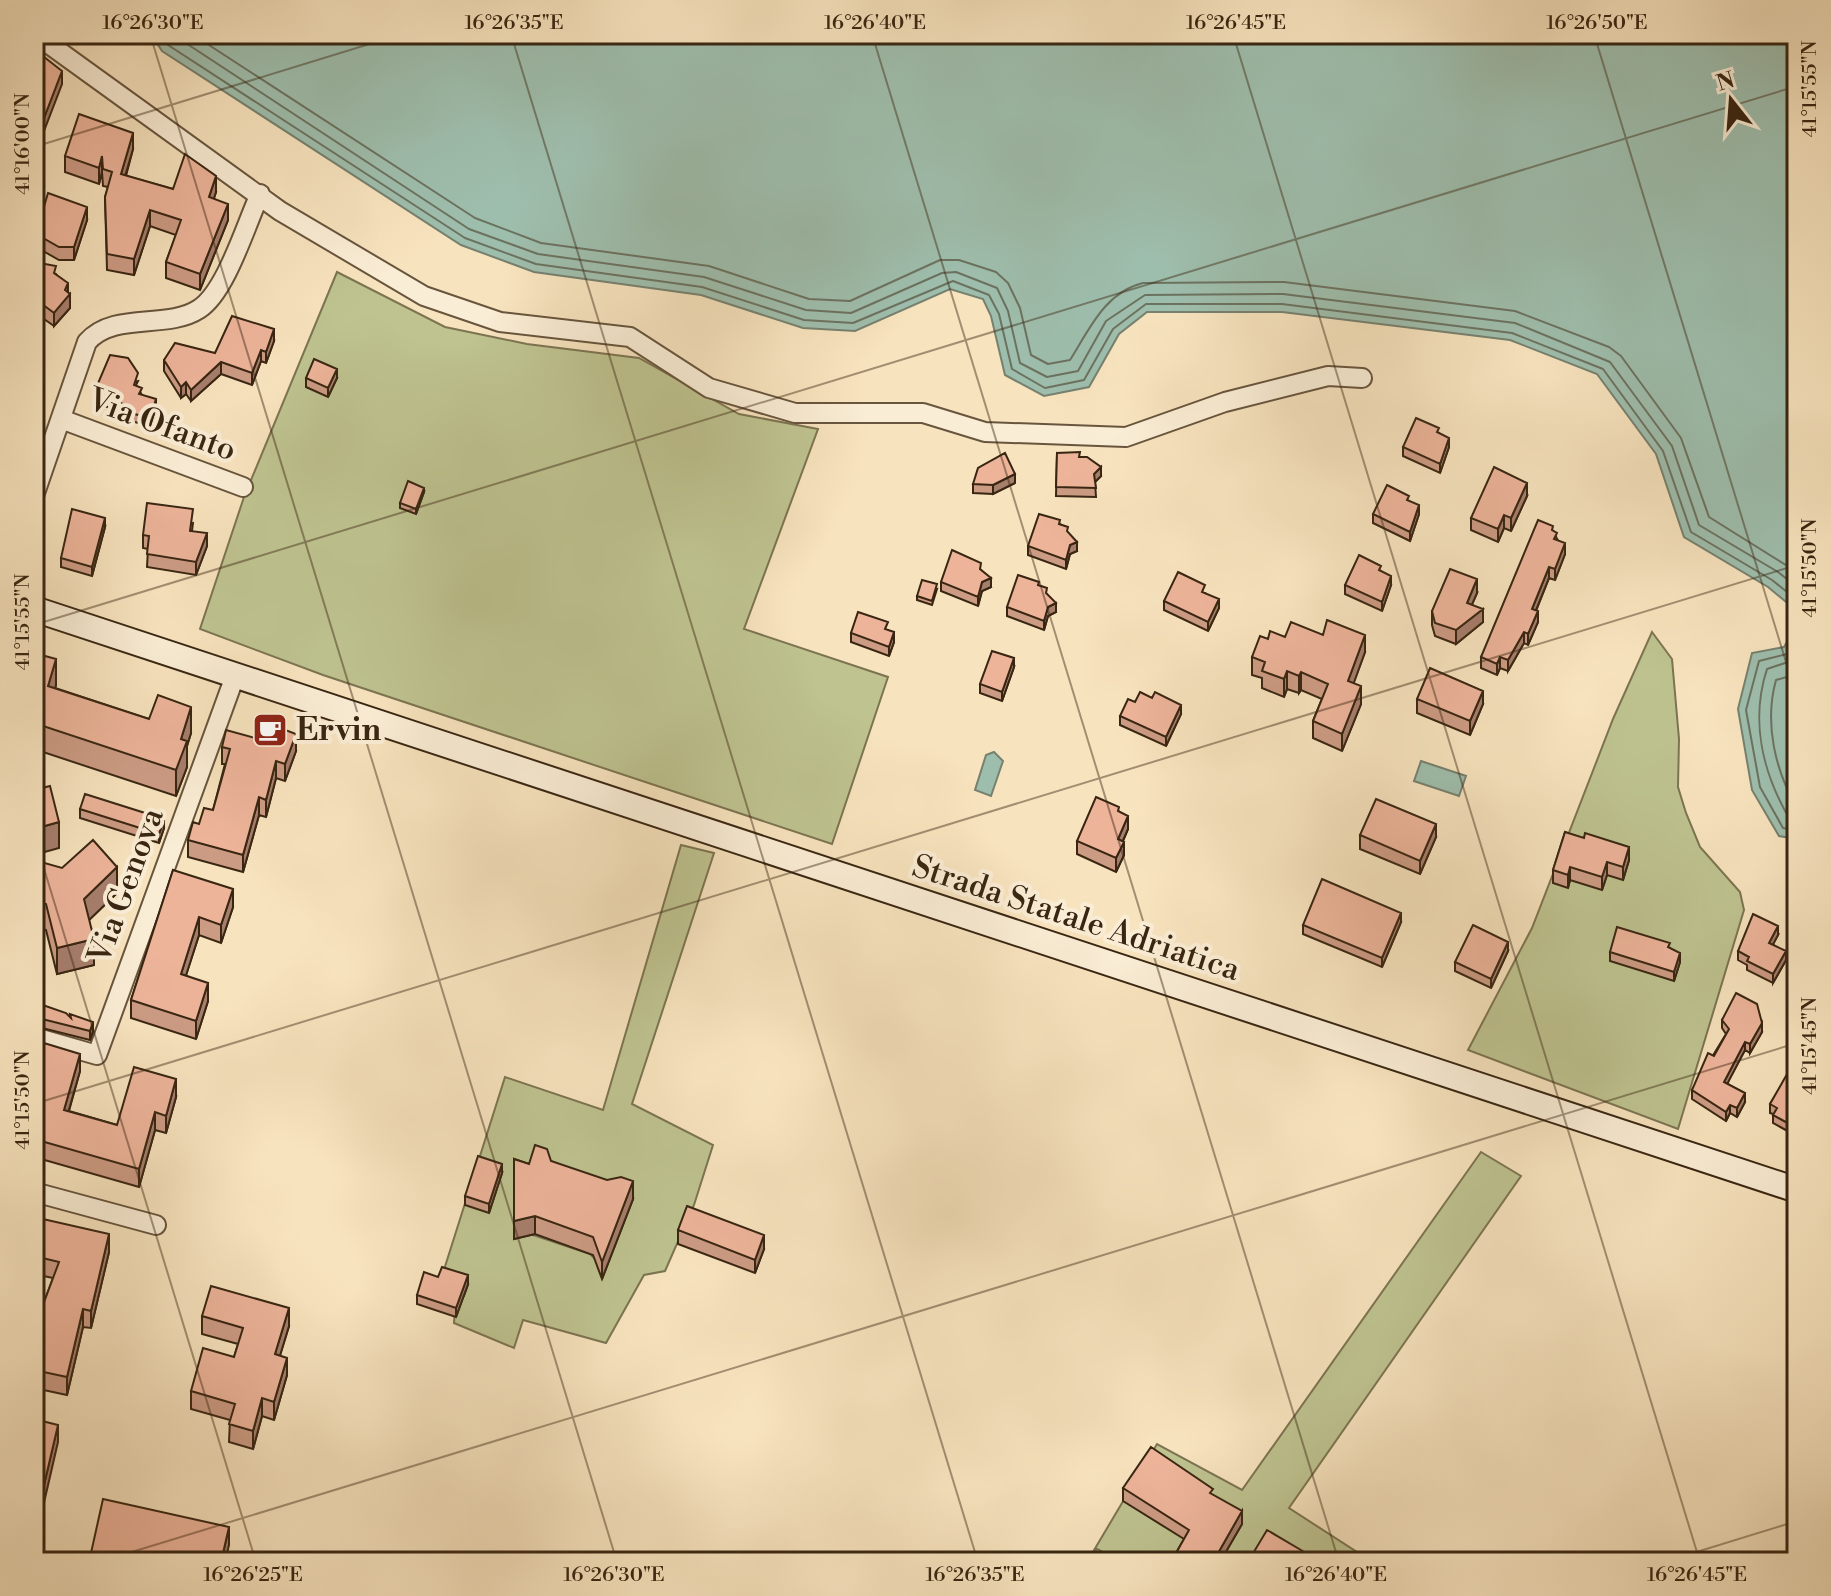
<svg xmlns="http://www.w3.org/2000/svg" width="1831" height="1596" viewBox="0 0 1831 1596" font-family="'Libre Bodoni',serif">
  <rect width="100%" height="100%" fill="#f7e3be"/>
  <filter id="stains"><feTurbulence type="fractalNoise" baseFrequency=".0025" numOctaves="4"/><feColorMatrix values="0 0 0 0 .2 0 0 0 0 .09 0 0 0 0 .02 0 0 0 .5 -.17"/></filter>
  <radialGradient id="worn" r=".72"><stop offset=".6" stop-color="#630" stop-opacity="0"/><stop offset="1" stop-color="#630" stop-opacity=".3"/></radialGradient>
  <path fill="#bec390" stroke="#7c7451" stroke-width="2" fill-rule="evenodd" d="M 337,272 L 445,327 L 527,344 L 639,358 L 739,414 L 818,429 L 744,629 L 888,677 L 832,844 L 323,675 L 200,629 L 244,497 Z
    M 1652,632 L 1672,659 L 1679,739 L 1678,787 L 1686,813 L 1700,847 L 1740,892 L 1744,910 L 1678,1129 L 1468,1050 L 1532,928 L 1613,719 Z
    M 681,845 L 714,853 L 632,1104 L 713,1145 L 694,1205 L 665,1271 L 644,1275 L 606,1343 L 523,1320 L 514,1348 L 454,1323 L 456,1294 L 464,1296 L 468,1285 L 442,1276 L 505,1077 L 603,1110 ZM 633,1199 L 604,1267 L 590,1254 L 530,1234 Z
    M 1481,1152 L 1521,1176 L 1289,1508 L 1360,1554 L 1358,1562 L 1220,1562 L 1189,1543 L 1178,1562 L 1100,1562 L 1105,1553 L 1097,1549 L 1087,1562 L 1157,1444 L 1242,1490 Z"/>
  <path fill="#9ebead" stroke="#76816f" stroke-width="2" d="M 151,34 L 1797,34 L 1797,611 L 1768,587 L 1684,537 L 1656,454 L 1597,374 L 1510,340 L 1282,312 L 1147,312 L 1119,334 L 1089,387 L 1044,396 L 1005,375 L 991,316 L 983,299 L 950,289 L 855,331 L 803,328 L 701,295 L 534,272 L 461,245 L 162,51 Z
    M 1797,624 L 1797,839 L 1779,836 L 1752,790 L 1738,709 L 1752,653 L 1784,647 Z
    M 994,752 L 1003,761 L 991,796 L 975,790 L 986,755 Z
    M 1421,761 L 1466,776 L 1459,796 L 1414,781 Z"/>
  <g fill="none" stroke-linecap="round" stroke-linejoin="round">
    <path stroke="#6c7260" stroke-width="2" d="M 160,34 L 168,45 L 465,238 L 536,264 L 702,287 L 804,320 L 853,323 L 953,281 L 989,295 L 999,314 L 1012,369 L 1045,388 L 1084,380 L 1113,329 L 1146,304 L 1282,304 L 1512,333 L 1603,369 L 1663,451 L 1691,532 L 1772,580 L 1797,600
      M 172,34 L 469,229 L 538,254 L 704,277 L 806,310 L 851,313 L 942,273 L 956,272 L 997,288 L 1008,311 L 1020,363 L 1047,377 L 1078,371 L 1106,321 L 1145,295 L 1283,294 L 1515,323 L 1610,362 L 1672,446 L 1699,525 L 1778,572 L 1797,587
      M 192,34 L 475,218 L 541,243 L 709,266 L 809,299 L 850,301 L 940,260 L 959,260 L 996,272 L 1008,283 L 1020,308 L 1031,355 L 1048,364 L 1070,360 C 1089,330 1105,292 1143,283 L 1284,282 L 1515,311 L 1609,347 L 1621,356 L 1681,438 L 1709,517 L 1797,572
      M 1797,640 L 1787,654 L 1759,661 L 1746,710 L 1760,787 L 1783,828 L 1797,831
      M 1797,659 L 1767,669 C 1750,721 1763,773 1789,818 L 1797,821
      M 1797,674 L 1776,680 C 1764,723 1775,770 1797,808"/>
    <g stroke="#68553d" stroke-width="22">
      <path id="street" d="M 35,34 L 280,211 L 424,296 L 500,322 L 630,337 L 709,388 L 795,413 L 923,413 L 985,432 L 1126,437 L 1225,402 L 1328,376 L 1362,378
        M 61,419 L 243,487
        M 34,496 L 87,342 C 114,311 167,330 199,309 C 226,292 246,224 260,194
        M 34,1037 L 97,1055 L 235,676
        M 34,1192 L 156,1225"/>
    </g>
    <g stroke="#392612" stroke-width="28">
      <path id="secondary" d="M 34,609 L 1797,1190"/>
    </g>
    <use href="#street" stroke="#faedd5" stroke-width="18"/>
    <use href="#secondary" stroke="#faedd5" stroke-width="24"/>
  </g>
  <path fill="#cc9b84" stroke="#392612" stroke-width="2" d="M 133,149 L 126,176 L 173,189 L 216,192 L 214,198 L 228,220 L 200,290 L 166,278 L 166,262 L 176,235 L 150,226 L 134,275 L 107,270 L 105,197 L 108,187 L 103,186 L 102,172 L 99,184 L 65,172 L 65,156 Z
    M 87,220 L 74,260 L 59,260 L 36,247 L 36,234 Z
    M 34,262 L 56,274 L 68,292 L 70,308 L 54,326 L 34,312 Z
    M 274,341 L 266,363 L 261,361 L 252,385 L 221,374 L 191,401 L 186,394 L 181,398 L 164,371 L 164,360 L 215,353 Z
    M 306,378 L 337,378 L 328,397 L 306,387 Z
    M 138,381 L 136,385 L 142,395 L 156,407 L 150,426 L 123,419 L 123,412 L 101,405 L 101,399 L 96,396 L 96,388 Z
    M 1439,433 L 1449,447 L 1440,473 L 1403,456 L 1403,447 Z
    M 1057,453 L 1079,457 L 1101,476 L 1095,482 L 1096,497 L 1056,496 Z
    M 1015,483 L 993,494 L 973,493 L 973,484 Z
    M 424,492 L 416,514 L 400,508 L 400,503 Z
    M 1527,496 L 1511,531 L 1504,528 L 1498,542 L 1471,530 L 1471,518 Z
    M 1409,501 L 1419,514 L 1410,541 L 1373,523 L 1373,514 Z
    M 193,523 L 192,531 L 207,546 L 196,575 L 147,567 L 148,549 L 143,548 L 143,535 Z
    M 1060,524 L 1068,533 L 1077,551 L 1070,554 L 1066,569 L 1028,555 L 1028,546 Z
    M 105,527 L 92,576 L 61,567 L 61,558 Z
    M 1553,531 L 1565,554 L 1555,580 L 1549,578 L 1536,611 L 1538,622 L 1528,645 L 1524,643 L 1508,671 L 1500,668 L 1497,675 L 1481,668 L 1481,657 Z
    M 981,570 L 991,587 L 982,591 L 978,606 L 941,591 L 941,582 Z
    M 1345,585 L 1391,585 L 1382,611 L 1345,594 Z
    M 1039,586 L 1047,594 L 1056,612 L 1048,616 L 1044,630 L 1007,616 L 1007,607 Z
    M 937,589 L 932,605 L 917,600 L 917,596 Z
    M 1205,593 L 1219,608 L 1208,631 L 1164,610 L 1164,601 Z
    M 1477,593 L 1472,604 L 1483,622 L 1456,644 L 1435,636 L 1432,625 L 1432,611 Z
    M 888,630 L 894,642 L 889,656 L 851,642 L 851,633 Z
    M 1285,637 L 1365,652 L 1353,684 L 1361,704 L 1342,751 L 1313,738 L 1313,721 L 1322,699 L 1301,690 L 1299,693 L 1287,689 L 1284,697 L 1262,688 L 1262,678 L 1252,675 L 1252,657 L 1268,639 Z
    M 34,653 L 56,685 L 55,688 L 191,733 L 187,746 L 187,767 L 176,796 L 34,749 Z
    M 1014,667 L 1002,701 L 980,693 L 980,684 Z
    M 1152,698 L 1181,714 L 1166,746 L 1120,725 L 1120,716 L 1135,702 Z
    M 1417,699 L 1483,704 L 1470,735 L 1417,713 Z
    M 222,747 L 296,751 L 285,781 L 276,778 L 266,817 L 259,815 L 243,872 L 188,857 L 188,840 L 199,824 L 213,810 L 225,764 L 222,764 Z
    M 80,809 L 164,828 L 159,843 L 80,818 Z
    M 1119,812 L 1128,829 L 1123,841 L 1124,855 L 1116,872 L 1077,854 L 1077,841 Z
    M 1565,832 L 1629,860 L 1623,880 L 1607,875 L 1602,890 L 1570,880 L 1568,888 L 1553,883 L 1553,870 Z
    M 1360,835 L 1436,837 L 1420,874 L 1360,849 Z
    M 34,860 L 117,893 L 89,920 L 94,965 L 57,974 L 46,930 L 34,926 Z
    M 173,870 L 233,907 L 221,943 L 199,935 L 186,975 L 208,1001 L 196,1039 L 131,1018 L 131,1000 Z
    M 1401,922 L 1382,967 L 1303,934 L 1303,925 Z
    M 1778,935 L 1773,944 L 1786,960 L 1773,983 L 1747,970 L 1747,965 L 1738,960 L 1738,951 Z
    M 1670,948 L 1680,962 L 1674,981 L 1610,961 L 1610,952 Z
    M 1508,951 L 1491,988 L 1455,971 L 1455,962 Z
    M 34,1002 L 93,1031 L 90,1040 L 34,1026 Z
    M 1722,1020 L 1762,1032 L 1750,1053 L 1745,1050 L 1727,1083 L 1745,1102 L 1737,1117 L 1730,1113 L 1726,1121 L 1692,1099 L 1692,1090 L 1726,1034 L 1722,1028 Z
    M 34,1040 L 80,1071 L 69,1111 L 117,1125 L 176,1097 L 166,1133 L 155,1130 L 139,1187 L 34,1157 Z
    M 1797,1061 L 1797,1126 L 1793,1134 L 1773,1123 L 1773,1114 L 1770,1113 L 1770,1104 Z
    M 514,1159 L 529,1164 L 551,1161 L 633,1199 L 602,1279 L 593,1255 L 535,1234 L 514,1239 Z
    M 502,1173 L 489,1213 L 465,1205 L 465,1196 Z
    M 34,1217 L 109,1252 L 91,1328 L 83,1327 L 67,1395 L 34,1388 L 34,1329 L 53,1278 L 34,1274 Z
    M 678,1230 L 764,1249 L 755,1273 L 678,1244 Z
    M 438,1277 L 468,1284 L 456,1317 L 417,1304 L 417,1295 Z
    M 202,1316 L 289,1326 L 280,1355 L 287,1375 L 274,1420 L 262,1416 L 253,1449 L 229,1442 L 230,1420 L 191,1409 L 191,1391 L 234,1357 L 238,1344 L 202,1334 Z
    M 1123,1488 L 1213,1495 L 1242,1524 L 1220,1562 L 1171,1562 L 1184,1539 L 1123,1501 Z"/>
  <path fill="#a67e6c" stroke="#392612" stroke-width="2" d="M 62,71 L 62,84 L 34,157 L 34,144 Z
    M 133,133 L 133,149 L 121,190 L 121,174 Z
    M 102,156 L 102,172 L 99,184 L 99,168 Z
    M 216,176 L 216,192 L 209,213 L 209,197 Z
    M 228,204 L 228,220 L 200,290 L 200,274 Z
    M 87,207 L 87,220 L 74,260 L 74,247 Z
    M 150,210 L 150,226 L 134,275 L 134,259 Z
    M 68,283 L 68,296 L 70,294 L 70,308 L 54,326 L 54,313 Z
    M 274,329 L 274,341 L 266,363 L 266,352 Z
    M 261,350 L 261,361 L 252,385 L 252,373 Z
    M 221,362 L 221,374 L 191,401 L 191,390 Z
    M 337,369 L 337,378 L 328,397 L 328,388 Z
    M 186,382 L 186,394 L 181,398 L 181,387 Z
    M 156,399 L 156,407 L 150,426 L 150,418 Z
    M 1449,438 L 1449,447 L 1440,473 L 1440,464 Z
    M 1101,467 L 1101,476 L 1094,483 L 1094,474 Z
    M 1015,474 L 1015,483 L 993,494 L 993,485 Z
    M 1527,483 L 1527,496 L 1511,531 L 1511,518 Z
    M 424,488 L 424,492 L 416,514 L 416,509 Z
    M 1419,505 L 1419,514 L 1410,541 L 1410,532 Z
    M 1504,515 L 1504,528 L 1498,542 L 1498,529 Z
    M 105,518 L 105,527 L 92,576 L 92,567 Z
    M 207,533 L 207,546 L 196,575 L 196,562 Z
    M 1077,542 L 1077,551 L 1070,554 L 1066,569 L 1066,560 L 1070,545 Z
    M 1565,543 L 1565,554 L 1555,580 L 1555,569 Z
    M 1549,567 L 1549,578 L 1532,620 L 1532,609 Z
    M 1391,576 L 1391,585 L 1382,611 L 1382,602 Z
    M 991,578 L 991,587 L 982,591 L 978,606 L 978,597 L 982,582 Z
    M 1477,579 L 1477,593 L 1467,616 L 1467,603 Z
    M 1219,599 L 1219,608 L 1208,631 L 1208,622 Z
    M 1056,603 L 1056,612 L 1048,616 L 1044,630 L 1044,621 L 1048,607 Z
    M 1483,609 L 1483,622 L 1456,644 L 1456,630 Z
    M 1538,611 L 1538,622 L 1528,645 L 1528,634 Z
    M 894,632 L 894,642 L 889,656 L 889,647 Z
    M 1524,632 L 1524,643 L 1508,671 L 1508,660 Z
    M 1365,635 L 1365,652 L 1348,699 L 1348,681 Z
    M 1500,657 L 1500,668 L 1497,675 L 1497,664 Z
    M 1014,658 L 1014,667 L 1002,701 L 1002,692 Z
    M 56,659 L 56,685 L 48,712 L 48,686 Z
    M 1287,671 L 1287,689 L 1284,697 L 1284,679 Z
    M 1301,672 L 1301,690 L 1299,693 L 1299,676 Z
    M 1361,686 L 1361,704 L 1342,751 L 1342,734 Z
    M 1483,691 L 1483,704 L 1470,735 L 1470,721 Z
    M 1181,705 L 1181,714 L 1166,746 L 1166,737 Z
    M 191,707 L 191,733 L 187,746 L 187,767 L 176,796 L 176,770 L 181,739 Z
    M 296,734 L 296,751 L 285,781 L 285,764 Z
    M 276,761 L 276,778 L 266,817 L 266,800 Z
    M 259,797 L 259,815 L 243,872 L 243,855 Z
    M 1128,816 L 1128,829 L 1118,852 L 1118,839 Z
    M 164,819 L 164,828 L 159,843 L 159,834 Z
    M 59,822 L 59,848 L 34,855 L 34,829 Z
    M 1436,824 L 1436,837 L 1420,874 L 1420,861 Z
    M 1124,842 L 1124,855 L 1116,872 L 1116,858 Z
    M 1629,847 L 1629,860 L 1623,880 L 1623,867 Z
    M 1607,862 L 1607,875 L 1602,890 L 1602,877 Z
    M 117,867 L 117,893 L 84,925 L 84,899 Z
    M 1570,867 L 1570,880 L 1568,888 L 1568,875 Z
    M 233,889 L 233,907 L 221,943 L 221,925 Z
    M 1401,913 L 1401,922 L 1382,967 L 1382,958 Z
    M 199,917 L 199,935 L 181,991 L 181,974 Z
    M 1778,926 L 1778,935 L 1769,952 L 1769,943 Z
    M 94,939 L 94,965 L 57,974 L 57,948 Z
    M 1508,942 L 1508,951 L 1491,988 L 1491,979 Z
    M 1786,951 L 1786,960 L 1773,983 L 1773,974 Z
    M 1680,953 L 1680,962 L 1674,981 L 1674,972 Z
    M 208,983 L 208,1001 L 196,1039 L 196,1021 Z
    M 93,1022 L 93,1031 L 90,1040 L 90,1031 Z
    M 1762,1023 L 1762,1032 L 1750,1053 L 1750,1044 Z
    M 1745,1042 L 1745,1050 L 1724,1090 L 1724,1082 Z
    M 80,1054 L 80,1071 L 64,1127 L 64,1110 Z
    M 176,1079 L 176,1097 L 166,1133 L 166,1116 Z
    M 1745,1093 L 1745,1102 L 1737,1117 L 1737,1108 Z
    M 1730,1105 L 1730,1113 L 1726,1121 L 1726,1112 Z
    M 155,1112 L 155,1130 L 139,1187 L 139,1169 Z
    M 1797,1118 L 1797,1126 L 1793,1134 L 1793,1126 Z
    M 502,1164 L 502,1173 L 489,1213 L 489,1204 Z
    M 633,1181 L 633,1199 L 602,1279 L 602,1262 Z
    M 535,1216 L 535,1234 L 514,1239 L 514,1221 Z
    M 109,1234 L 109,1252 L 91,1328 L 91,1311 Z
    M 764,1235 L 764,1249 L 755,1273 L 755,1260 Z
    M 468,1275 L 468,1284 L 456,1317 L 456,1308 Z
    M 289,1308 L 289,1326 L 275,1372 L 275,1354 Z
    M 83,1309 L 83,1327 L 67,1395 L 67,1377 Z
    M 287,1358 L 287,1375 L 274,1420 L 274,1402 Z
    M 262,1398 L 262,1416 L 253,1449 L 253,1431 Z
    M 58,1425 L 58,1442 L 37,1533 L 37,1515 Z
    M 1242,1511 L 1242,1524 L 1220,1562 L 1213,1562 Z
    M 44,1517 L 44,1535 L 38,1562 L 34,1562 Z
    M 229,1527 L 229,1545 L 225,1562 L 221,1562 Z"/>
  <path fill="#edb49a" stroke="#392612" stroke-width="2" d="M 34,49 L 62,71 L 34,144 Z
    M 79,114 L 133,133 L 121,174 L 173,189 L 185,154 L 216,176 L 209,197 L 228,204 L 200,274 L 166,262 L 181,220 L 150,210 L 134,259 L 107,254 L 105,197 L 112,172 L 103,169 L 102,156 L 99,168 L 65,156 Z
    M 48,193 L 87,207 L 74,247 L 59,247 L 36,234 Z
    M 34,262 L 56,266 L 54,273 L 68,283 L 65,290 L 70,294 L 54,313 L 34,298 Z
    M 232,316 L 274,329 L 266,352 L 261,350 L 252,373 L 221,362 L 191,390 L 186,382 L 181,387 L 164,360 L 175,343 L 215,353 Z
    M 110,355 L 128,358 L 138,373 L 134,385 L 142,388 L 139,394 L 156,399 L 150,418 L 123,411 L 126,405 L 101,396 L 103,392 L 96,388 Z
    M 314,359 L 337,369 L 328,388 L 306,378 Z
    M 1416,418 L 1439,428 L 1437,432 L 1449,438 L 1440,464 L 1403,447 Z
    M 1080,452 L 1079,457 L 1087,457 L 1101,467 L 1094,474 L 1096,488 L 1056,487 L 1057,453 Z
    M 1005,453 L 1015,474 L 993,485 L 973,484 L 978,468 Z
    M 1494,467 L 1527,483 L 1511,518 L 1504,515 L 1498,529 L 1471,518 Z
    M 408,481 L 424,488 L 416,509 L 400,503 Z
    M 1387,485 L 1409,496 L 1407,500 L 1419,505 L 1410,532 L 1373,514 Z
    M 147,503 L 193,509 L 190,531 L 207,533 L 196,562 L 147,554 L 149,536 L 143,535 Z
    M 72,509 L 105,518 L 92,567 L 61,558 Z
    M 1039,514 L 1060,520 L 1059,524 L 1068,527 L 1067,531 L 1077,542 L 1070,545 L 1066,560 L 1028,546 Z
    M 1538,520 L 1553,526 L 1552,530 L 1557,533 L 1554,539 L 1565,543 L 1555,569 L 1549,567 L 1532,609 L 1538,611 L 1528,634 L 1524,632 L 1508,660 L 1500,657 L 1497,664 L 1481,657 Z
    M 952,550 L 981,563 L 980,569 L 991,578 L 982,582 L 978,597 L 941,582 Z
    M 1359,555 L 1381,566 L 1379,570 L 1391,576 L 1382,602 L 1345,585 Z
    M 1450,569 L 1477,579 L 1467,603 L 1483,609 L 1456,630 L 1435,623 L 1432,611 Z
    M 1178,572 L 1205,585 L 1202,592 L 1219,599 L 1208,622 L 1164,601 Z
    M 1018,575 L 1039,582 L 1038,585 L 1047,588 L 1046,593 L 1056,603 L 1048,607 L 1044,621 L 1007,607 Z
    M 922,580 L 937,584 L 932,601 L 917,596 Z
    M 858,612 L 888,622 L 885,629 L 894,632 L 889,647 L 851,633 Z
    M 1327,620 L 1365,635 L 1348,681 L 1361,686 L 1342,734 L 1313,721 L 1328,684 L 1301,672 L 1299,676 L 1287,671 L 1284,679 L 1262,671 L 1265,662 L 1252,657 L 1260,636 L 1268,639 L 1270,631 L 1285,637 L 1291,622 L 1323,635 Z
    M 992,651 L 1014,658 L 1002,692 L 980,684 Z
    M 34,653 L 56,659 L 48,686 L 149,719 L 158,695 L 191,707 L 181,739 L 187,741 L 176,770 L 34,723 Z
    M 1430,668 L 1483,691 L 1470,721 L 1417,699 Z
    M 1140,692 L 1152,698 L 1155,692 L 1181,705 L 1166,737 L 1120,716 L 1128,699 L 1135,702 Z
    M 267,723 L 296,734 L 285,764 L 276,761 L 266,800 L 259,797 L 243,855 L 188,840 L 193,822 L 199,824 L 204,808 L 213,810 L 230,749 L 222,747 L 226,730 L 262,740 Z
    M 50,786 L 59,822 L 34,829 L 34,790 Z
    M 85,794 L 164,819 L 159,834 L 80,809 Z
    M 1096,797 L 1119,807 L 1118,811 L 1128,816 L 1118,839 L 1124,842 L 1116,858 L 1077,841 Z
    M 1376,799 L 1436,824 L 1420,861 L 1360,835 Z
    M 1565,832 L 1584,838 L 1585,833 L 1629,847 L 1623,867 L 1607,862 L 1602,877 L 1570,867 L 1568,875 L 1553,870 Z
    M 93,840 L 117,867 L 84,899 L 94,939 L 57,948 L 46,904 L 34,900 L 34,860 L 62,868 Z
    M 173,870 L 233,889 L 221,925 L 199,917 L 181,974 L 208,983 L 196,1021 L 131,1000 Z
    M 1322,879 L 1401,913 L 1382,958 L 1303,925 Z
    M 1753,914 L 1778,926 L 1769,943 L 1786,951 L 1773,974 L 1747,961 L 1749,957 L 1738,951 Z
    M 1473,925 L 1508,942 L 1491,979 L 1455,962 Z
    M 1617,927 L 1670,943 L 1668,947 L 1680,953 L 1674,972 L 1610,952 Z
    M 1736,993 L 1757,1004 L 1762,1023 L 1750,1044 L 1745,1042 L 1724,1082 L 1745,1093 L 1737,1108 L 1730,1105 L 1726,1112 L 1692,1090 L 1708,1053 L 1714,1056 L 1729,1029 L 1722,1020 Z
    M 34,1002 L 66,1013 L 71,1018 L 70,1014 L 93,1022 L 90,1031 L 34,1017 Z
    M 34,1040 L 80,1054 L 64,1110 L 117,1125 L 134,1067 L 176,1079 L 166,1116 L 155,1112 L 139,1169 L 34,1139 L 34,1092 L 38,1080 L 34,1079 Z
    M 1795,1060 L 1797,1061 L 1797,1118 L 1793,1126 L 1773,1115 L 1777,1108 L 1770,1104 Z
    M 535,1145 L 547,1149 L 551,1161 L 607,1180 L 621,1177 L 633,1181 L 602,1262 L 593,1237 L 535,1216 L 514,1221 L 514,1159 L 529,1164 Z
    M 478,1156 L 502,1164 L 489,1204 L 465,1196 Z
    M 687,1206 L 764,1235 L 755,1260 L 678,1230 Z
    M 34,1217 L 109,1234 L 91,1311 L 83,1309 L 67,1377 L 34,1370 L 34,1329 L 59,1262 L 34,1256 Z
    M 442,1267 L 468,1275 L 456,1308 L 417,1295 L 424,1272 L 438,1277 Z
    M 211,1286 L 289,1308 L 275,1354 L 287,1358 L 274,1402 L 262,1398 L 253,1431 L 229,1424 L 235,1404 L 191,1391 L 203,1348 L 234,1357 L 243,1328 L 202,1316 Z
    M 34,1419 L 58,1425 L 37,1515 L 44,1517 L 34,1561 Z
    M 1151,1447 L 1213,1489 L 1210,1493 L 1242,1511 L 1213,1562 L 1171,1562 L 1189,1530 L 1123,1488 Z
    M 103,1499 L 229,1527 L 221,1562 L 89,1562 Z
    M 1267,1530 L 1306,1553 L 1301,1562 L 1253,1562 L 1249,1560 Z"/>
  <path fill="none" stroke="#392612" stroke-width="2" stroke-opacity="0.45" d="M 150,34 L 617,1562M 511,34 L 978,1562M 872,34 L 1339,1562M 1233,34 L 1700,1562M 1594,34 L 1797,698M 34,147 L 402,34M 34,625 L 1797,86M 34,836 L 256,1562M 34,1104 L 1797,565M 99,1562 L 1797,1043M 1664,1562 L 1797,1521"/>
  <defs>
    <g id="cafe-square" transform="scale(1.8)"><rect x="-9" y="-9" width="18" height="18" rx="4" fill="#8f2418" stroke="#faedd5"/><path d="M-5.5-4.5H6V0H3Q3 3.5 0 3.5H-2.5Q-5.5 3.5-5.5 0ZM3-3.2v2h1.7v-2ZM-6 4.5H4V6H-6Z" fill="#fff"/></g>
  </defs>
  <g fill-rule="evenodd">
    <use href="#cafe-square" x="270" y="730"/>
  </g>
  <g text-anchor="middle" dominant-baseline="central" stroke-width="8" stroke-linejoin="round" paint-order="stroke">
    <g font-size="32" fill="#392612" stroke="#faedd5">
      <text transform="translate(162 425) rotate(20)">Via Ofanto</text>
      <text transform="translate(126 886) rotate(-70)">Via Genova</text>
      <text transform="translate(1076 918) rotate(18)">Strada Statale Adriatica</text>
    </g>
    <g font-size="32" font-weight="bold" fill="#392612" stroke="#faedd5" text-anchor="start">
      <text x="296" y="730">Ervin</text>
    </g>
  </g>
  <rect width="1831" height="1596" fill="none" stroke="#f7e3be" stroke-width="88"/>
  <g transform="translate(1731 100) rotate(343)" stroke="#faedd5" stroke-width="6" paint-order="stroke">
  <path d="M0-6L14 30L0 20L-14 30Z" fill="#392612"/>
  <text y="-12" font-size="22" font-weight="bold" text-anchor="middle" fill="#392612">N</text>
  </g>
  <rect x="44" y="44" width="1743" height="1508" fill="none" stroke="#392612" stroke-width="3"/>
  <g font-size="20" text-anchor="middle" fill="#392612">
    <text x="153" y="29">16°26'30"E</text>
    <text x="514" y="29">16°26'35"E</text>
    <text x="875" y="29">16°26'40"E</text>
    <text x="1236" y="29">16°26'45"E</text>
    <text x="1597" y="29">16°26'50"E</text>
    <text transform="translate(1809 89) rotate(-90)" y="7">41°15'55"N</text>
    <text transform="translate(22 144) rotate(-90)" y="7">41°16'00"N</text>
    <text transform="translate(1809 568) rotate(-90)" y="7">41°15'50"N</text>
    <text transform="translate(22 622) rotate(-90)" y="7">41°15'55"N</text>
    <text transform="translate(1809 1046) rotate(-90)" y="7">41°15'45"N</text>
    <text transform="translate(22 1100) rotate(-90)" y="7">41°15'50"N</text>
    <text x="253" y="1581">16°26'25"E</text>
    <text x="614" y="1581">16°26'30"E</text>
    <text x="975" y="1581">16°26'35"E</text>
    <text x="1336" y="1581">16°26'40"E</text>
    <text x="1697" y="1581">16°26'45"E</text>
  </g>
  <rect width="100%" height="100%" filter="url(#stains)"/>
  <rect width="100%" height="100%" fill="url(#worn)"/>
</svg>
